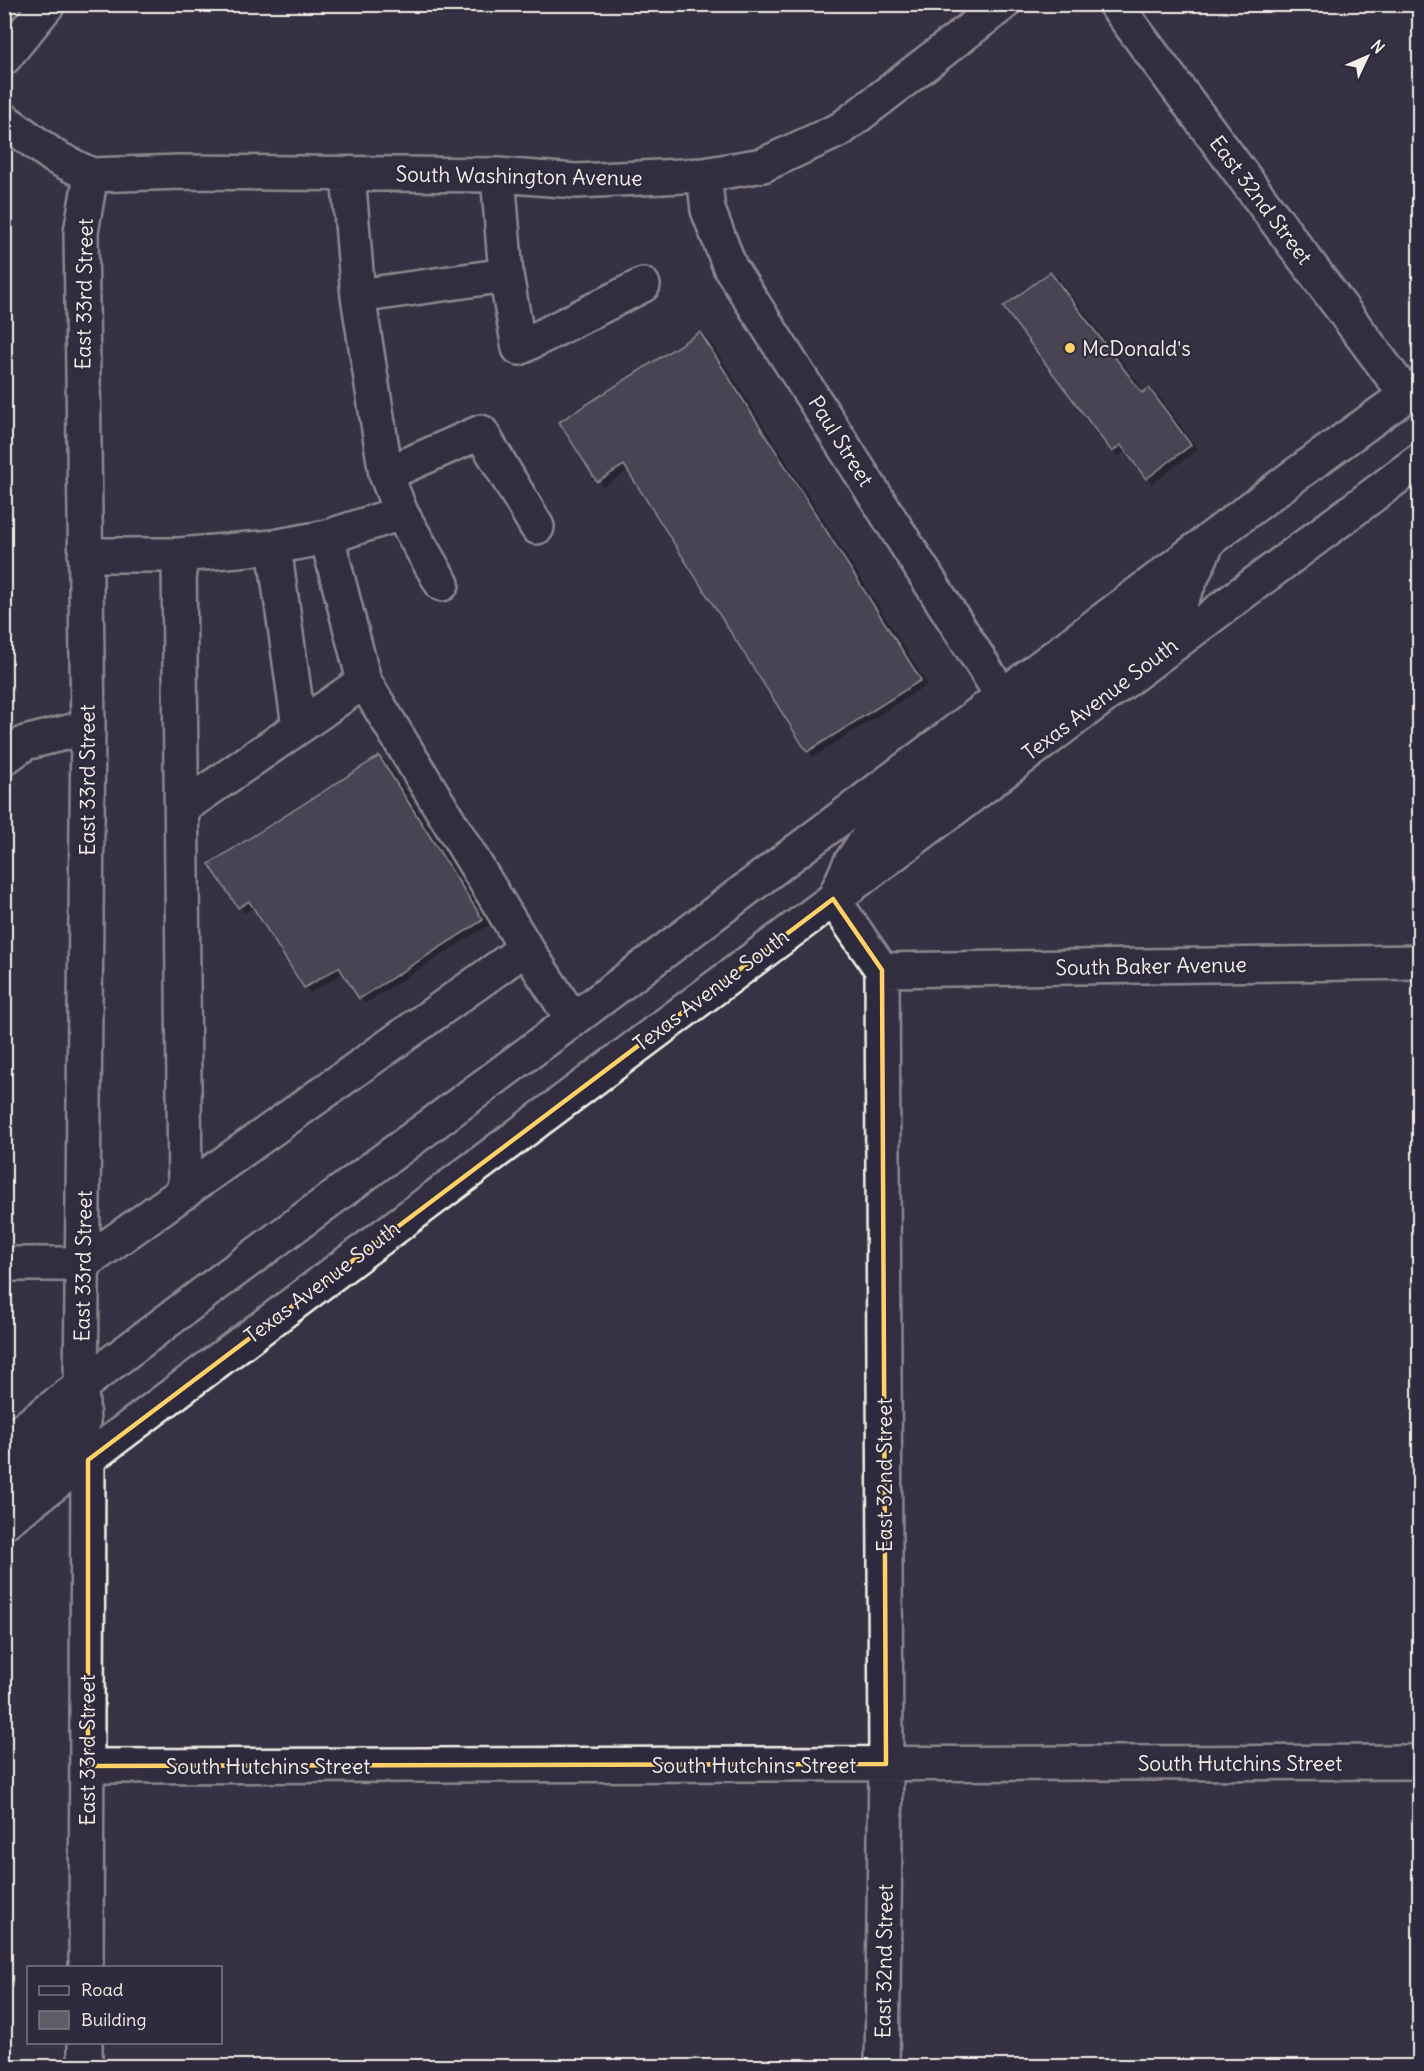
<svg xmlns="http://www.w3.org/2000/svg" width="1424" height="2071" viewBox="0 0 1424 2071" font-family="Delius,sans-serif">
  <defs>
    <filter id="shadow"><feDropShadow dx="6" dy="4" stdDeviation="0" flood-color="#0009"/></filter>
  </defs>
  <rect width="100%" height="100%" fill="#373244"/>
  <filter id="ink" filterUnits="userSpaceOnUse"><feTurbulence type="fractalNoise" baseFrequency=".0167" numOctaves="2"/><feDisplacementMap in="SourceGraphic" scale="12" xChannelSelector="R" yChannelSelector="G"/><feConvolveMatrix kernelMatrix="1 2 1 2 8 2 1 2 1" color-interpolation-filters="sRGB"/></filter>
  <g filter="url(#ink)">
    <path fill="#5f5c67" stroke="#f4f1e8" stroke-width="1.5" filter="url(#shadow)" d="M 1050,272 L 1142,393 L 1149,388 L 1191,445 L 1146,479 L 1121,445 L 1112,452 L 1003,307 Z
      M 700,332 L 921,680 L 807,752 L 624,465 L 597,482 L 559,422 Z
      M 379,756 L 483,920 L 359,999 L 339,967 L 304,988 L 249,901 L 238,908 L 209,864 Z"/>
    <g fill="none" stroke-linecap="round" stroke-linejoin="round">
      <g stroke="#f4f1e8" stroke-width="38">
        <path id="minor" d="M 1115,4 L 1406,395
          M 4,58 L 48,4
          M 4,120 L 55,157 L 91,175 L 181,172 L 498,175 L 576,181 L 704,175 L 763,165 L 841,129 L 1003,4
          M 704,175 L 708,210 L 730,267 L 1003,697
          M 506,275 L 519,348 L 643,285
          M 358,296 L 506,275 L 498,175
          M 386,474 L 481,432 L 537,527
          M 401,513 L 442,584
          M 327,537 L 401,513 L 386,474 L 358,296 L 348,174
          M 85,555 L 179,555 L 274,547 L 327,537 L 364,681 L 526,948 L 573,1020
          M 179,555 L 185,1192
          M 299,727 L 364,681
          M 4,758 L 25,743 L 88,727
          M 182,808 L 299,727 L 274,547
          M 833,899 L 882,970 L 886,1764 L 882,2066
          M 882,970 L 1420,962
          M 4,1264 L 83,1264 L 526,948
          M 81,1387 L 88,727 L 81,232 L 91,175
          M 88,1766 L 1420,1762
          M 86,1968 L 88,1460
          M 85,2066 L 85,2042"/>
      </g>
      <g stroke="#f4f1e8" stroke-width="38">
        <path id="major" d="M 837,892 L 851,862 L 870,834 L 1180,602 L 1206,546
          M 4,1444 L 207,1291 L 573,1020 L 1290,479 L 1420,385
          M 4,1482 L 83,1423 L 81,1387
          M 4,1522 L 346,1264 L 1420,460"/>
      </g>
      <use href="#minor" stroke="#2f2a3d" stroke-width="33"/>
      <use href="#major" stroke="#2f2a3d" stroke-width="33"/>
    </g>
  </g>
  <path d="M0 0H1424V2071H0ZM 833,899 L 882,970 L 886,1764 L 88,1766 L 88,1460 Z" fill="#373244" fill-opacity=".55" fill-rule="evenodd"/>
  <path fill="none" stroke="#ffd166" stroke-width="4.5" stroke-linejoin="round" d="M 833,899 L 882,970 L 886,1764 L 88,1766 L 88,1460 Z"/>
  <circle fill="#ffd166" stroke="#2f2a3d" stroke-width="2" cx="1070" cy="348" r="6"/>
  <g text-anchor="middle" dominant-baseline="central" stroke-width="4.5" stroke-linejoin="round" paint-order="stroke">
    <g font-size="21" fill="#f4f1e8" stroke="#2f2a3d">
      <text transform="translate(519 176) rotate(1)">South Washington Avenue</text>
      <text transform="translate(1261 200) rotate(53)">East 32nd Street</text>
      <text transform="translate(84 294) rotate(-89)">East 33rd Street</text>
      <text transform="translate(841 441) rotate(58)">Paul Street</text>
      <text transform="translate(1100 699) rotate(-37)">Texas Avenue South</text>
      <text transform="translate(87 780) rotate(-90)">East 33rd Street</text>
      <text transform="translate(1151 966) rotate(-1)">South Baker Avenue</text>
      <text transform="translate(711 990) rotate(-37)">Texas Avenue South</text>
      <text transform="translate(83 1266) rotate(-89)">East 33rd Street</text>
      <text transform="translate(322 1282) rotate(-37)">Texas Avenue South</text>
      <text transform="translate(884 1475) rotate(-90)">East 32nd Street</text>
      <text transform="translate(87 1750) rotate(-90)">East 33rd Street</text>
      <text x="1240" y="1763">South Hutchins Street</text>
      <text x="754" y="1765">South Hutchins Street</text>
      <text x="268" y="1766">South Hutchins Street</text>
      <text transform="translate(884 1961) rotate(-89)">East 32nd Street</text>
    </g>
    <g font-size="21" fill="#f4f1e8" stroke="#2f2a3d" text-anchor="start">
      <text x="1082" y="348">McDonald's</text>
    </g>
  </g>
  <rect width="1424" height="2071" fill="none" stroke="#2f2a3d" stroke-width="24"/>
  <rect x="12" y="12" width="1400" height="2047" fill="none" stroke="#f4f1e8" stroke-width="2" filter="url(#ink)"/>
  <rect x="27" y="1966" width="195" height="78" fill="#2f2a3d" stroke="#7e7a81" stroke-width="1.5"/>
  <rect x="39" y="1986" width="30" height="9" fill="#2f2a3d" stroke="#7e7a81" stroke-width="1.5"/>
  <text x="81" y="1996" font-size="18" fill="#f4f1e8">Road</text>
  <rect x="39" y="2011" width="30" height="18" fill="#5f5c67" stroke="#7e7a81" stroke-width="1.5"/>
  <text x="81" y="2026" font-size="18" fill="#f4f1e8">Building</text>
  <g transform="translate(1367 57) rotate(46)" stroke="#2f2a3d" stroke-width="4.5" paint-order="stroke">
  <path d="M0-4.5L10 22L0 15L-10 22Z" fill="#f4f1e8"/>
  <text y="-9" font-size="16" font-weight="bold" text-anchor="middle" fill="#f4f1e8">N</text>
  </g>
</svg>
